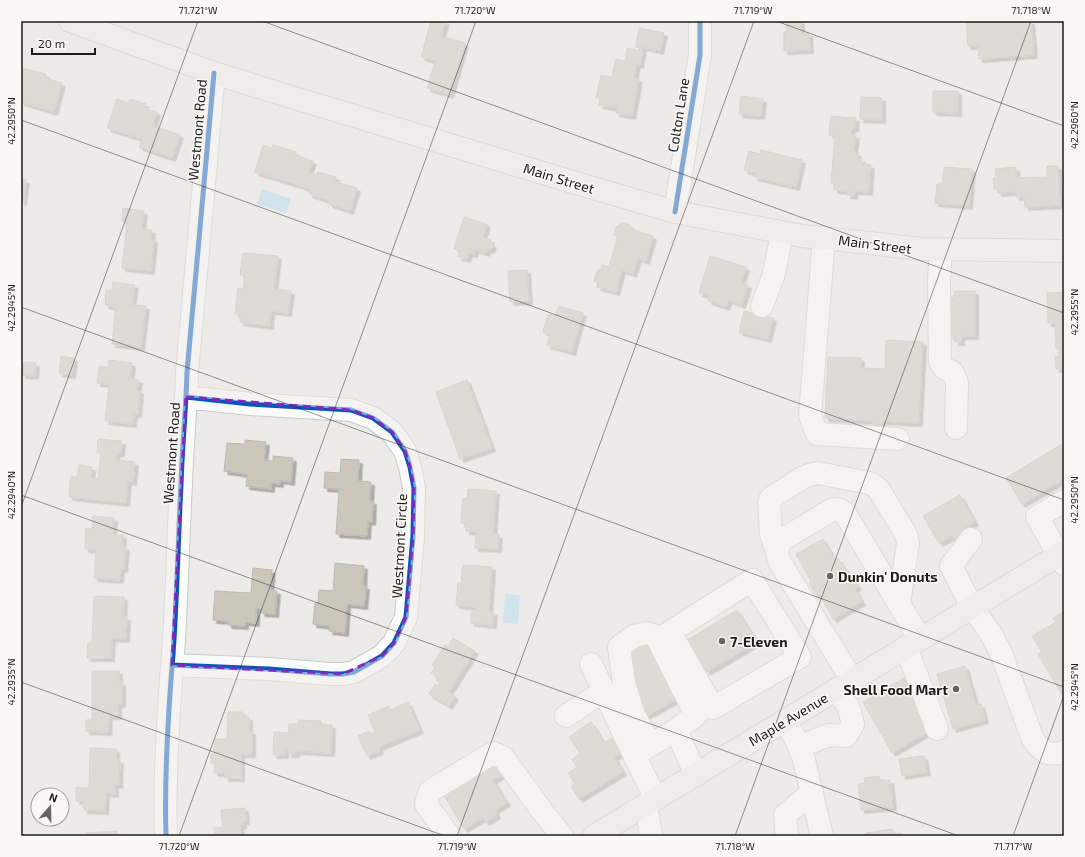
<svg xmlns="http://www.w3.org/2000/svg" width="1085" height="857" viewBox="0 0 1085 857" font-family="'Exo 2',sans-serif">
  <defs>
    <filter id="shadow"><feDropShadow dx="3.5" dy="3.5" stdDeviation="0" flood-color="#0004"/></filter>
  </defs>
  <rect width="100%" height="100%" fill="#ecebe9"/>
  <path fill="#addaf2" d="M 262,189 L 291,199 L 286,213 L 257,204 Z
    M 505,594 L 520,595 L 518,624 L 503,623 Z"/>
  <path fill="#cdc6ba" stroke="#bbbbb9" filter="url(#shadow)" d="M 431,21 L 446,21 L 441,36 L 465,43 L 450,95 L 427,88 L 435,61 L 421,57 Z
    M 787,21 L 801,21 L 801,34 L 809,33 L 810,50 L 784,51 L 784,32 L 787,32 Z
    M 966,21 L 1031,21 L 1034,55 L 979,59 L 978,46 L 968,46 Z
    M 639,28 L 664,33 L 660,51 L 643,47 L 640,65 L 637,64 L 634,78 L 639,79 L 632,116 L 616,113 L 617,108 L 599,105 L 600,98 L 596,98 L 601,75 L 612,77 L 616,59 L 625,61 L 627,48 L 639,51 L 640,48 L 636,47 Z
    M 23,68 L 46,74 L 45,78 L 62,83 L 54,112 L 21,102 L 21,75 Z
    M 933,91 L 958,91 L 958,113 L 933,112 Z
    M 741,96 L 763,99 L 761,116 L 739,114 Z
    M 861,97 L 882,98 L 882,120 L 860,119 Z
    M 117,99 L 128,103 L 130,99 L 146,104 L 144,108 L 157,112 L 153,126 L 180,135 L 172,158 L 139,147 L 142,139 L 107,128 Z
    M 831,116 L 856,118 L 855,128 L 852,128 L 851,135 L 856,135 L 854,151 L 858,154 L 858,159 L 862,159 L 862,164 L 871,165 L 869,192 L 855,191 L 854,196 L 847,195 L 848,191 L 834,190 L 834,184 L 831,183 L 835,135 L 829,135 Z
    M 263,145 L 272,148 L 273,145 L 296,152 L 295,155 L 313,161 L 309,172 L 316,175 L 318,172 L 336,177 L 335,182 L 357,188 L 350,211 L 329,204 L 329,201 L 309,194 L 311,189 L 255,172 Z
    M 761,150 L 802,160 L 796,187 L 754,177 L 755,173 L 744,170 L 749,151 L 760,154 Z
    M 1047,166 L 1058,166 L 1060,205 L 1025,207 L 1024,197 L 1016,197 L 1016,192 L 998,193 L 997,189 L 994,189 L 993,178 L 996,178 L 995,169 L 1016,167 L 1016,178 L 1047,177 Z
    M 944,167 L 972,169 L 969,206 L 935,203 L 937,184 L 942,184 Z
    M 21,179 L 26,180 L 23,201 L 21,201 Z
    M 123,208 L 144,211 L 142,229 L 152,230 L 151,239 L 154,239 L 151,271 L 122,268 L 127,222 L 122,221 Z
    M 464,217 L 487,224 L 483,237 L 491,240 L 490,243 L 493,244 L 491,250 L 488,249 L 486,253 L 475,249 L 474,254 L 469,253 L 467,259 L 458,257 L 460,250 L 454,248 Z
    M 622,223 L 630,225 L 633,230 L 653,236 L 646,261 L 638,258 L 633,274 L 622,270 L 616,292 L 597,287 L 598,283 L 594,281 L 598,269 L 601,270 L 602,265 L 609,267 L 618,235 L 614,235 L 616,227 Z
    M 243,253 L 278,256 L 274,289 L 291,291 L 288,313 L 271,311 L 270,326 L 240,322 L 240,314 L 235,314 L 238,288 L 243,289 L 245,275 L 240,275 Z
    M 710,256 L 746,267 L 741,283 L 748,285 L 742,305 L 729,300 L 726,307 L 708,301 L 710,296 L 699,293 Z
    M 527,270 L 529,301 L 510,302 L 508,271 Z
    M 113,282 L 135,285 L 132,305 L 146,306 L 141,347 L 112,344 L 116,307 L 105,305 L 106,290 L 112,291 Z
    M 954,291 L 975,291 L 975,336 L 961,336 L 961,342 L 955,342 L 955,336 L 950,336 L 950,298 L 954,298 Z
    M 1064,292 L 1064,369 L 1056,369 L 1055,357 L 1059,357 L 1059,348 L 1056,348 L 1055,323 L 1048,323 L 1047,293 Z
    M 559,306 L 583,313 L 572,352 L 547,345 L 550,334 L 543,332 L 548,314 L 555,316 Z
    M 744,311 L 773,318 L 768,339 L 739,332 Z
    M 886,340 L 923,342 L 919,423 L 882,421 L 882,425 L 872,424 L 872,421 L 825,418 L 828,357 L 861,358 L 861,368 L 885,369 Z
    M 61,356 L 74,358 L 72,375 L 59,373 Z
    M 109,360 L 132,363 L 130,379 L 139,380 L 137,390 L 140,391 L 138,414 L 134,414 L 133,424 L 105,421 L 109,384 L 97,383 L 99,366 L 108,367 Z
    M 24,362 L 36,363 L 35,376 L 22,375 Z
    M 467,380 L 492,448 L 460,459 L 436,392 Z
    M 98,439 L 122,441 L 121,453 L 117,453 L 116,460 L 135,462 L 133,482 L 128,481 L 126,503 L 69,497 L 71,476 L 77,477 L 79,465 L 92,467 L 91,479 L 98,479 L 101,453 L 97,452 Z
    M 245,440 L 266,442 L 264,460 L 273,461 L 273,456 L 293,458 L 291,482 L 280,480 L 280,484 L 271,483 L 271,489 L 246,486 L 247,474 L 224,471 L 227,443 L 245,444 Z
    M 1064,443 L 1064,479 L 1022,504 L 1006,478 Z
    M 341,459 L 359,460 L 358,481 L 371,482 L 370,501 L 373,501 L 372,522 L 368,521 L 367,536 L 336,534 L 339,489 L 324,488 L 325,472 L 340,473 Z
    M 468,489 L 496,491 L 493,534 L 499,535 L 498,549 L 475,548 L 476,532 L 466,531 L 466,523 L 461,523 L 463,498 L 467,499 Z
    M 960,495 L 975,522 L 963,529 L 965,532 L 953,539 L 952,536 L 939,543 L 923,516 Z
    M 93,516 L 114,518 L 113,535 L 123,535 L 122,546 L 126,547 L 124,569 L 121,569 L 120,580 L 94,578 L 96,550 L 85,549 L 86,528 L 92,529 Z
    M 823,539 L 835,560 L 838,558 L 846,571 L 848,570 L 858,587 L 855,589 L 862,602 L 833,619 L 819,594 L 816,595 L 809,583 L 811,581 L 796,554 Z
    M 335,563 L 364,566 L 363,586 L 366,586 L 364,606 L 347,604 L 345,633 L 329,631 L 330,626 L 313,624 L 315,603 L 318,603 L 319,590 L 333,591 Z
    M 463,565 L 492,567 L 489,612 L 494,612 L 493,625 L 471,623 L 471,612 L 474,612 L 475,607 L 456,605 L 458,583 L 461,583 Z
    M 253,568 L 272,570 L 270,590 L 277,591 L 275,614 L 261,613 L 262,609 L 256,608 L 256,623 L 245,622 L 245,626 L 228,625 L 228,621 L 213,620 L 215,591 L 251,593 Z
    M 94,596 L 124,597 L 123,617 L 127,617 L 126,639 L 112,638 L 111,658 L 87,658 L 88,643 L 92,643 Z
    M 737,610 L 757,642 L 707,672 L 687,640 Z
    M 1064,612 L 1064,693 L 1062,695 L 1038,654 L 1042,652 L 1032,636 L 1056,622 L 1053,618 Z
    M 647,636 L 681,697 L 646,716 L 634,695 L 630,645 Z
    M 453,638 L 475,651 L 449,692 L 455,696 L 449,706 L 429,694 L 435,684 L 438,686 L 440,683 L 436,680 L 438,677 L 431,673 L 435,667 L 432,665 L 445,645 L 448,647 Z
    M 965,666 L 976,705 L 981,704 L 985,720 L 953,729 L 937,674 Z
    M 92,671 L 119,671 L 119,682 L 122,682 L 122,704 L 118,704 L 118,716 L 109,716 L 108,732 L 86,731 L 86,720 L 92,720 Z
    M 904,678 L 933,729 L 892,753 L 863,702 Z
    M 408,702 L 420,730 L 379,747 L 380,751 L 367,756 L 358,736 L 369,731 L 371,734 L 375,733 L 368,715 L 389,706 L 390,710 Z
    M 228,712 L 243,712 L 243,717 L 249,717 L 249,731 L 252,731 L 252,754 L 241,754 L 241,778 L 225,778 L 225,773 L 214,773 L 215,763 L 211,763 L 211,754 L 214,754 L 215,739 L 227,739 Z
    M 299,720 L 321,721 L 321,725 L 332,725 L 331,753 L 296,751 L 296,754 L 288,754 L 288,750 L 285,750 L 285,755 L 273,755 L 274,732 L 288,733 L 289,724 L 298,724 Z
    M 591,722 L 604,743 L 612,738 L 621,753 L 614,757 L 623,772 L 579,799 L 571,786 L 575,784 L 568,773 L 577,767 L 572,759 L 580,754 L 569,737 Z
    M 90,748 L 116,749 L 116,760 L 120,760 L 119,785 L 115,784 L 115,794 L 106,793 L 105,811 L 84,810 L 84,801 L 76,801 L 76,787 L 89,788 Z
    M 924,756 L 927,772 L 902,776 L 899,759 Z
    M 492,758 L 502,775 L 493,780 L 507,803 L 495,810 L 497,815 L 486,822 L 483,818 L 464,829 L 443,793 Z
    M 879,776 L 879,781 L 890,780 L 893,807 L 861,810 L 858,784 L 865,783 L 864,778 Z
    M 245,808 L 246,821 L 243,821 L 243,825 L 240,826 L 241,836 L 215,836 L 214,828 L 223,827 L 221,810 Z
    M 892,829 L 893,834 L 902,833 L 902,836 L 866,836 L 866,833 Z
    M 117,831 L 117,836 L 87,836 L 86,833 Z"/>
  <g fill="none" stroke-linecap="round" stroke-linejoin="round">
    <g stroke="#c9c9c7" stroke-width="24">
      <path id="minor" d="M 675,212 L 700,55 L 700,21
        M 824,238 L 810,416 L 817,434 L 898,439
        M 941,250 L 939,280 L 940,362 L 944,368 L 952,372 L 956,379 L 957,383 L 956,428
        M 762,306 L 774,274 L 782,233
        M 1064,501 L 1037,517 L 1064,564
        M 971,539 L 951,566 L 972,607 L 991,634 L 997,645 L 1003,658 L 1033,740 C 1043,752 1048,757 1064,752
        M 777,552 L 771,534 L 769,502 L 771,498 L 802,478 L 809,475 L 818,473 L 869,483 L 875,486 L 879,490 L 904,531 L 907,537 L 908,543 L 899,604
        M 752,580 L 800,657 L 713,708 L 670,632 Z
        M 906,647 L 937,729
        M 591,664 L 634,755 L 676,730 L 696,775
        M 172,665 L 269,669 L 330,674 L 343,674 L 354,672 L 382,656 L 394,643 L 406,617 L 413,536 L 414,488 L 410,467 L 405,451 L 392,432 L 373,418 L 351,410 L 250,404 L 186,397
        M 852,680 L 778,559 C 777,551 777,547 782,540 L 833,509 L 841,510 L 846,515 L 920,639
        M 566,716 L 604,691
        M 785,721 L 795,738 L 803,756 L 822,836
        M 650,745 L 634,715 L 624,683 L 619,647 L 634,636 L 646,633 L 656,636 L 696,715 L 676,730
        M 799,747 L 829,735 L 846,736 L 853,724 L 848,706 L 836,690
        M 634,755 L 656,799
        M 646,804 L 651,836
        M 166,836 C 164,775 168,715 173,654 C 177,598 178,541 181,484 C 182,447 186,410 187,372 L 214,73
        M 449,836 L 426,804 L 430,791 L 493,753 L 503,757 L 542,811 L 562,836
        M 787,836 L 785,815 L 812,792"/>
    </g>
    <g stroke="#c6c6c5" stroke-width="24">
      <path id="major" d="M 70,21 L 214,73 L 278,93 L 576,183 L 675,212 L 802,236 L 824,238 L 922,249 L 1064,251
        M 594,836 L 1064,552"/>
    </g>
    <use href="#minor" stroke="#fcfcfc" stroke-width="22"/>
    <use href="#major" stroke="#f4eeec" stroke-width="22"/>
    <g stroke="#faf8f5" stroke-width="8">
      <path id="cycleway" d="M 675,212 L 700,55 L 700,21
        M 172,665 L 269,669 L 330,674 L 343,674 L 354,672 L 382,656 L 394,643 L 406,617 L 413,536 L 414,488 L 410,467 L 405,451 L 392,432 L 373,418 L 351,410 L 250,404 L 186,397
        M 166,836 C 164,775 168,715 173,654 C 177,598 178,541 181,484 C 182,447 186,410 187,372 L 214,73"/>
    </g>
    <use href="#cycleway" stroke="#0057b8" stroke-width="5"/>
  </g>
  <path d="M0 0H1085V857H0ZM 186,397 L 351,410 L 373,418 L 392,432 L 405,451 L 410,467 L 414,488 L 413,536 L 406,617 L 394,643 L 382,656 L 343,674 L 172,665 Z" fill="#ecebe9" fill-opacity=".55" fill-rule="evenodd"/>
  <path fill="none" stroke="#7b2cbf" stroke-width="3" stroke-dasharray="8 5" stroke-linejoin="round" d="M 186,397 L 351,410 L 373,418 L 392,432 L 405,451 L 410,467 L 414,488 L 413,536 L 406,617 L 394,643 L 382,656 L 343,674 L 172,665 Z"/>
  <path fill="none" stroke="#1d1c1b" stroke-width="1" stroke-opacity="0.45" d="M 262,21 L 1064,313M 776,21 L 1064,126M 21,120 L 1064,500M 21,307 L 1064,687M 21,495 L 959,836M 21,507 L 198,21M 21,682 L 445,836M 179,836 L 476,21M 457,836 L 754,21M 735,836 L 1031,21M 1013,836 L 1064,695"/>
  <g fill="#656463" stroke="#faf8f5" stroke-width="1.5">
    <circle cx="830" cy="576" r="4"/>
    <circle cx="722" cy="641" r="4"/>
    <circle cx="956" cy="689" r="4"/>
  </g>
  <g text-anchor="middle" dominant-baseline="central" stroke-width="3" stroke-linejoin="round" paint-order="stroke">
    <g font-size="14" fill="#1d1c1b" stroke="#faf8f5">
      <text transform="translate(678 115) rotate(-81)">Colton Lane</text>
      <text transform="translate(197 130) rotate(-85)">Westmont Road</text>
      <text transform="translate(559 178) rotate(17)">Main Street</text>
      <text transform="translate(875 244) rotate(7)">Main Street</text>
      <text transform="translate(171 453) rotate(-86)">Westmont Road</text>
      <text transform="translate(399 546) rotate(-87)">Westmont Circle</text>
      <text transform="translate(788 719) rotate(-31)">Maple Avenue</text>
    </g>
    <g font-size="14" font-weight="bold" fill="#1d1c1b" stroke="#faf8f5" text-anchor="start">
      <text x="838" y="576">Dunkin' Donuts</text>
      <text x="730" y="641">7-Eleven</text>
      <text x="948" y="689" text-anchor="end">Shell Food Mart</text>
    </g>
  </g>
  <rect width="1085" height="857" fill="none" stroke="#faf8f5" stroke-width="44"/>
  <g transform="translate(50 807) rotate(20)"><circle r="19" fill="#faf8f5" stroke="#a2a09e"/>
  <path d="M0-3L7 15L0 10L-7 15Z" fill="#656463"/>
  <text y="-6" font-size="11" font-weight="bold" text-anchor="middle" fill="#1d1c1b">N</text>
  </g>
  <path d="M32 48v6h63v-6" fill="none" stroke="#1d1c1b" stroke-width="2"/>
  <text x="38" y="48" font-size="12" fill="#1d1c1b" stroke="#faf8f5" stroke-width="3" paint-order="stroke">20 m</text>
  <rect x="22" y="22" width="1041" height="813" fill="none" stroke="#1d1c1b" stroke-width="1.5"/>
  <g font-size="10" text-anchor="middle" fill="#1d1c1b">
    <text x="198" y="14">71.721°W</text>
    <text x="475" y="14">71.720°W</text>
    <text x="753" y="14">71.719°W</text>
    <text x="1031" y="14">71.718°W</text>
    <text transform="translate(11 121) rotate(-90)" y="4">42.2950°N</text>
    <text transform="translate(1074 125) rotate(-90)" y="4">42.2960°N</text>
    <text transform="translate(11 308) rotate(-90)" y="4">42.2945°N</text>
    <text transform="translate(1074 312) rotate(-90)" y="4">42.2955°N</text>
    <text transform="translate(11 495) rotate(-90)" y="4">42.2940°N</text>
    <text transform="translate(1074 500) rotate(-90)" y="4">42.2950°N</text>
    <text transform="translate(11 682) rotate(-90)" y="4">42.2935°N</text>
    <text transform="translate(1074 687) rotate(-90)" y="4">42.2945°N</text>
    <text x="179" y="850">71.720°W</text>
    <text x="457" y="850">71.719°W</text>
    <text x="735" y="850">71.718°W</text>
    <text x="1013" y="850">71.717°W</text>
  </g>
</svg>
